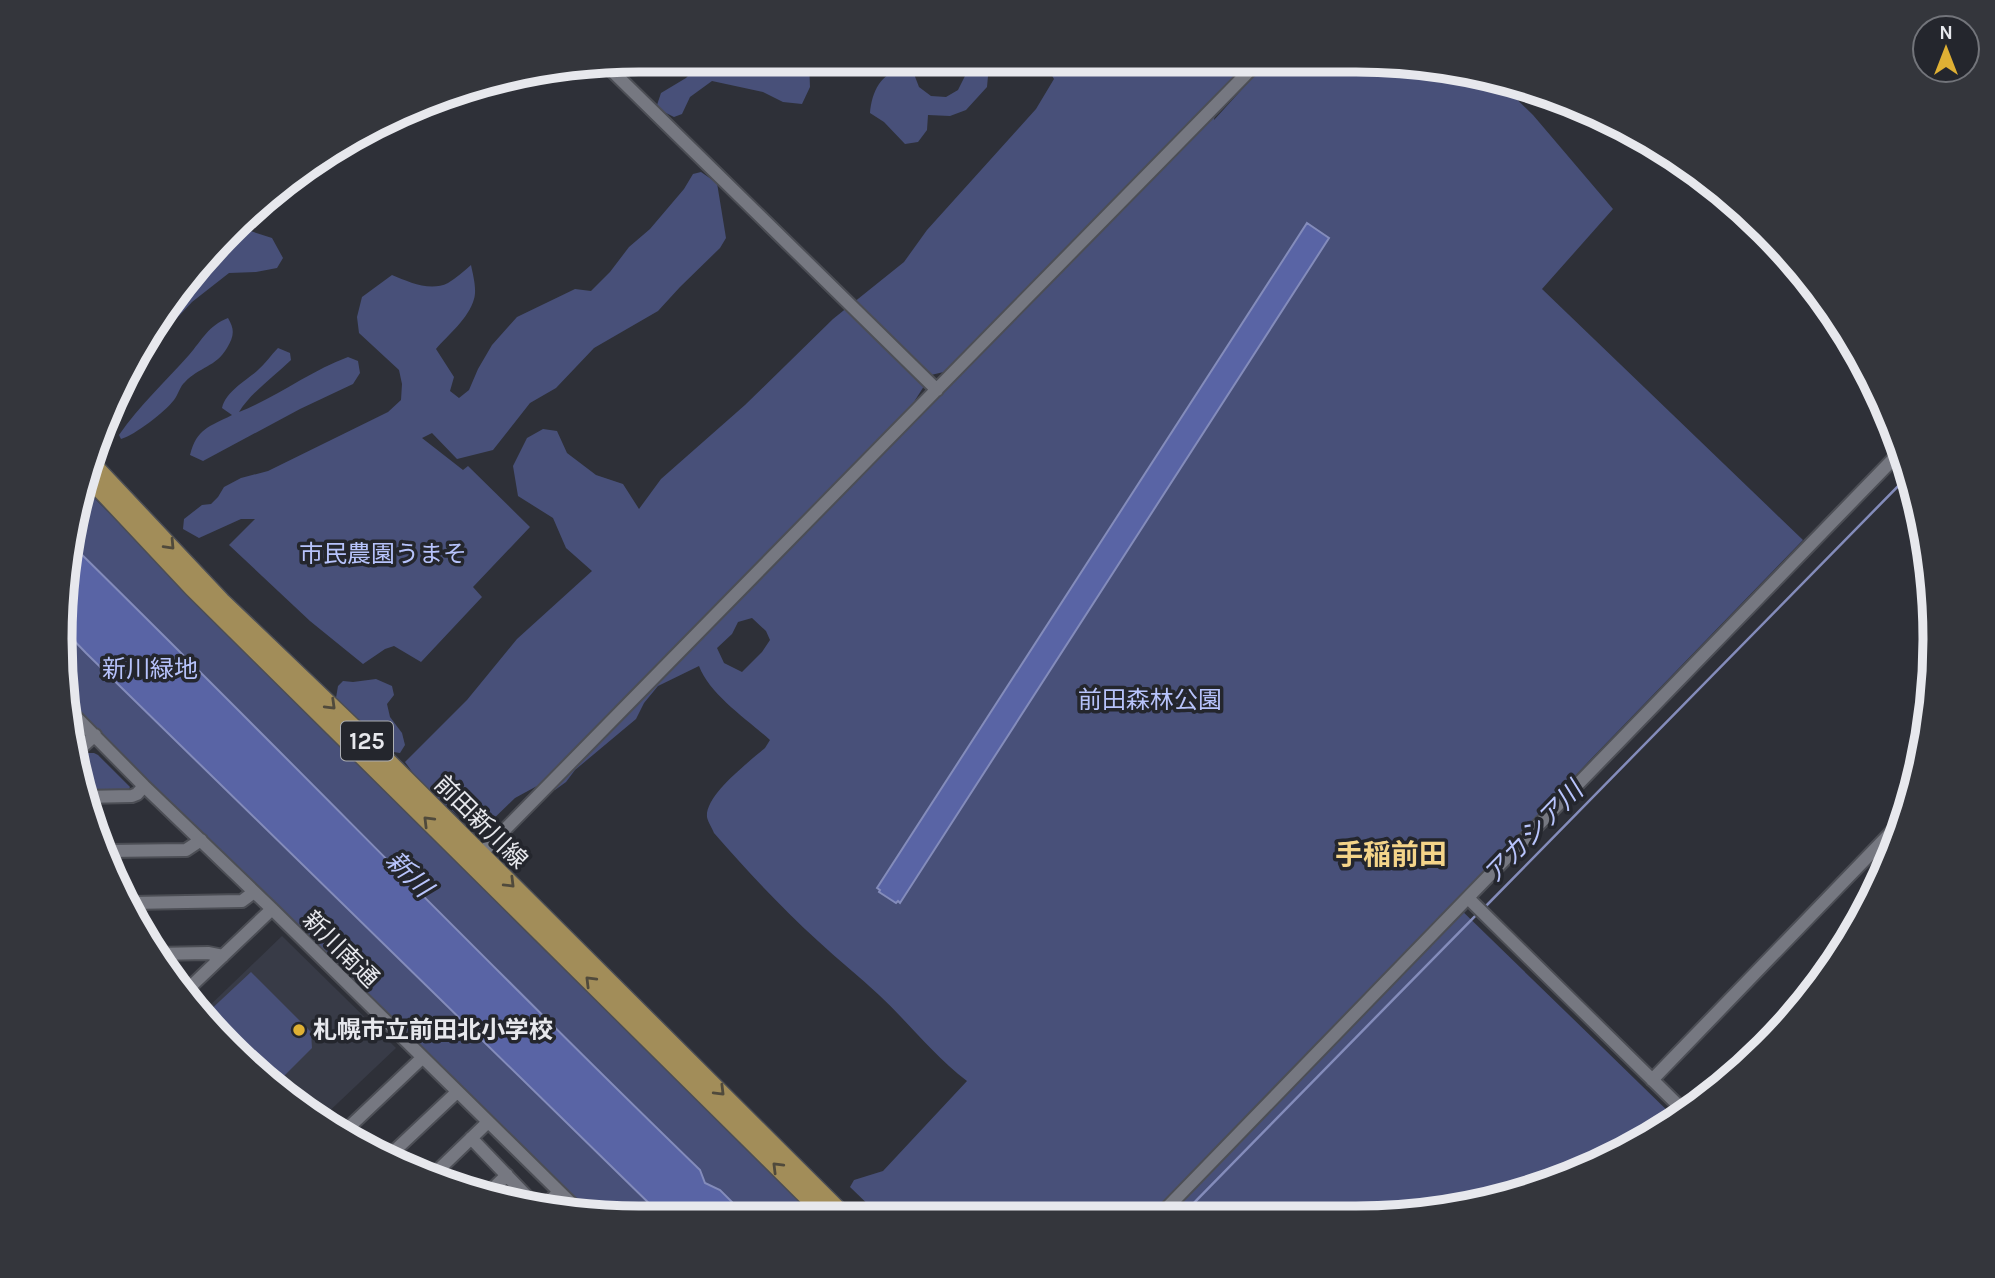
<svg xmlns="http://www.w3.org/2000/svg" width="1995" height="1278" viewBox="0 0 1995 1278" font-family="Karla,'Noto Sans JP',sans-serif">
  <rect width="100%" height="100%" fill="#2e3038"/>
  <path fill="#383b47" d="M 282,936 L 396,1048 L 321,1119 L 286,1098 L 204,1011 Z"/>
  <path fill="#485079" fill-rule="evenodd" d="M 704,60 L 809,61 L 810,87 L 802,104 L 783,102 L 763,92 L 712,81 L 690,97 L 682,114 L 674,117 L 664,112 L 657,105 L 661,93 L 686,78 Z
    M 972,62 L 977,62 L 988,76 L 987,87 L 966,110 L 950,116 L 928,115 L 927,130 L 918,142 L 905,144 L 884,122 L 870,113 C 872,88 886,63 914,74 L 919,87 L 931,96 L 946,97 L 958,90 Z
    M 1044,62 L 1249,63 L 1217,97 L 1214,120 L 1266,63 L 1431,64 L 1499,82 L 1533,115 L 1613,209 L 1542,289 L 1803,540 L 1591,759 L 1455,904 L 1676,1119 L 1613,1159 L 1506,1199 L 1394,1217 L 879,1215 L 850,1187 L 854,1180 L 883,1171 L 967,1081 C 934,1056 909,1023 879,995 C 859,976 838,960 818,941 C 781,907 747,871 714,833 C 712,828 708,822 707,817 C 705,795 749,762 765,748 L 770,740 C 747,719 710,695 699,666 L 658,686 L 644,703 L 636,719 L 575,770 L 566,782 L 555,790 L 537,786 L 515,798 L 482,830 L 474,830 L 418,780 L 405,762 L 467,700 L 517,639 L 592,571 L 566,548 L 553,518 L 518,496 L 513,466 L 527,438 L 543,429 L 557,431 L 567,453 L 596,475 L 623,484 L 639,509 L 661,479 L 745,405 L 833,319 L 904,262 L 927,230 L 1036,109 L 1054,79 ZM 948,371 L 907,413 L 931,375 ZM 860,458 L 860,473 L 779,560 L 771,563 L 778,541 ZM 752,618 L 766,631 L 770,640 L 762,652 L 742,672 L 724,663 L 717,648 L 732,634 L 738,622 Z
    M 701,172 L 717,183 L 726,238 L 720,248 L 680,287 L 658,311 L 594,348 L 556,388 L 530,403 L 493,450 L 457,459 L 432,433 L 422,438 L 463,470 L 468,466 L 530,527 L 473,587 L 482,597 L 421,662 L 394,646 L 385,649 L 363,664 L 310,621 L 229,545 L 255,519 L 241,519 L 199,538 L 183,529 L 184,519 L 202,505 L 211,504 L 218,497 L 224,487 L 241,478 L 268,471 L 388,412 L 401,400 L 402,384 L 399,370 L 359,333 L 357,317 L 362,297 L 392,275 C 409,282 430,292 448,283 C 456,278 464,271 471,265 C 473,275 477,289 474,299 C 469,318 448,335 436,349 L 454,377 L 450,391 L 459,398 L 469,390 L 478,369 L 492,345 L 517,317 L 575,289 L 591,291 L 610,272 L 629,247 L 650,229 L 684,189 L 693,174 Z
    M 241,228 L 272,238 L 283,258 L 277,268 L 256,272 L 229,273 L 192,302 L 163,333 L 148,344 L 180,286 Z
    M 228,318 C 235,330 234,336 227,348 C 216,367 199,367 185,382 C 180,386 178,395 174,400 C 165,412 135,435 121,439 L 119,435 C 139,406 165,382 189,355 C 202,340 209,325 228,318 Z
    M 278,348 L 290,353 L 291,360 C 274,377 251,392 239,412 C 277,397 310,371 348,357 L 358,361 L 360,373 L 353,384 L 300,409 L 203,461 L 190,455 C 197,428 209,427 232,415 L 222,408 C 226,391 246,381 258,370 C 265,364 271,355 278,348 Z
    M 83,487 L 815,1215 L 589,1214 L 375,1005 L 264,893 L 71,706 L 61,602 Z
    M 376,679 L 392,686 L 394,695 L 387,704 L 390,717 L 402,733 L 405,745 L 400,753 L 387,751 L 336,698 L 338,686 L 343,681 L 353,682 Z
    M 81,753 L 94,753 L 98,755 L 130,787 L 128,791 L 83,792 Z
    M 251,972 L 311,1032 L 312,1048 L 274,1086 L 206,1014 Z"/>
  <path fill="#5964a5" stroke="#848cbb" stroke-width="2" d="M 1307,223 L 1329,238 L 900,903 L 898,901 L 896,903 L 879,892 L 880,890 L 877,888 Z
    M 72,545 C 283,752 488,965 700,1170 L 705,1183 L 720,1190 L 744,1214 L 660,1214 L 86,653 L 63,629 L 61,601 Z"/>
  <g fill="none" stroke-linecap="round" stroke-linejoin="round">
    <path stroke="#848cbb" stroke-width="2.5" d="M 1483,909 L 1910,474
      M 1181,1216 L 1478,913"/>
    <g stroke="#4c4e55" stroke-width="16">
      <path id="minor" d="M 606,65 L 937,390
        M 72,713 L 144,786 L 272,909 L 582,1214
        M 75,747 L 83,746 L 95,735
        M 83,797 L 132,796 L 137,794 L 144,786
        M 107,851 L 186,850 L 201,840
        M 476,859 L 1257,63
        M 1469,899 L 1686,1113
        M 131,903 L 242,901 L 254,892
        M 154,954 L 208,953 L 223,956
        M 186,991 L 272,909
        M 1652,1080 L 1905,818
        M 344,1132 L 422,1058
        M 471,1138 L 537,1207
        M 388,1157 L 457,1092
        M 430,1178 L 488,1122
        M 488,1193 L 507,1175
        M 542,1208 L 559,1192
        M 1159,1216 L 1903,449"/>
    </g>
    <g stroke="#4c4e55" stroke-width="19">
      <path id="major" d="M 89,460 L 222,601 L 359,732 L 844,1215
        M 86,475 L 192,588 L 825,1215"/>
    </g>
    <use href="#minor" stroke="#767881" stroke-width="12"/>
    <use href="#major" stroke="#a28d59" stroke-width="16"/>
  </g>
  <defs><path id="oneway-chevron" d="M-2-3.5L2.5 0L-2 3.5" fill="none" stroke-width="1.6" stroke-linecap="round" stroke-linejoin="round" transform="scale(1.75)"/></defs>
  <g stroke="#504a3c">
    <use href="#oneway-chevron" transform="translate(170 545) rotate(47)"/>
    <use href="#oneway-chevron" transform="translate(331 705) rotate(44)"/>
    <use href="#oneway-chevron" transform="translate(428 821) rotate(-135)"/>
    <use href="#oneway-chevron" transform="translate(510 883) rotate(45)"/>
    <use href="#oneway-chevron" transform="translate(590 981) rotate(-135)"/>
    <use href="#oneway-chevron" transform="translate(720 1091) rotate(45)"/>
    <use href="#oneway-chevron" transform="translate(777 1167) rotate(-135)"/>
  </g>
  <circle fill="#dfb034" stroke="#24262d" stroke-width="2.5" cx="299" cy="1030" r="7"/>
  <g text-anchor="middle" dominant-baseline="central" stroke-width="7" stroke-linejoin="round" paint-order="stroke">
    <rect fill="#24262d" stroke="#acaeb3" stroke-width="2" x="341" y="721.5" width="52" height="39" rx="5"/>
    <g font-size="23" font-weight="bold" fill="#e7e8ed">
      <text x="367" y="741">125</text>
    </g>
    <g font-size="24" fill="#b7c3fb" stroke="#24262d">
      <text x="383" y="554">市民農園うまそ</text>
      <text x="150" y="669">新川緑地</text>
      <text x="1150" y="700">前田森林公園</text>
    </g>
    <g font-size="24" fill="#e7e8ed" stroke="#24262d">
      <text transform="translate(481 822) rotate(45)">前田新川線</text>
      <text transform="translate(341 949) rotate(45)">新川南通</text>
    </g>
    <g font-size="24" font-weight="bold" fill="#e7e8ed" stroke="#24262d" text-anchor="start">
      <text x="313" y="1030">札幌市立前田北小学校</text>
    </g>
    <g font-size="26" font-style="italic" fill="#b8c4fc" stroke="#24262d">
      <text transform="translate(1533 833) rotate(-46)">アカシア川</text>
      <text transform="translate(409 874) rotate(45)">新川</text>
    </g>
    <g font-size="28" font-weight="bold" fill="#f4d489" stroke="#24262d">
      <text x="1391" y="854">手稲前田</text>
    </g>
  </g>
  <path d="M0 0H1995V1278H0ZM639 72H1356A567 567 0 0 1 1923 639V639A567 567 0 0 1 1356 1206H639A567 567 0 0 1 72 639V639A567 567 0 0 1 639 72Z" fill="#34363c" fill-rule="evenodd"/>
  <path fill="none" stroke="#e7e8ed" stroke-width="9" d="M639 72H1356A567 567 0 0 1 1923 639V639A567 567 0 0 1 1356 1206H639A567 567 0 0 1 72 639V639A567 567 0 0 1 639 72Z"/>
  <g transform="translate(1946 49)"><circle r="33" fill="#24262d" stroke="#72747a" stroke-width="2"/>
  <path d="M0-5L12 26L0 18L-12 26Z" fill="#dfb034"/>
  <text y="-10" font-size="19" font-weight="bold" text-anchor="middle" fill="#e7e8ed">N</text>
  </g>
</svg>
